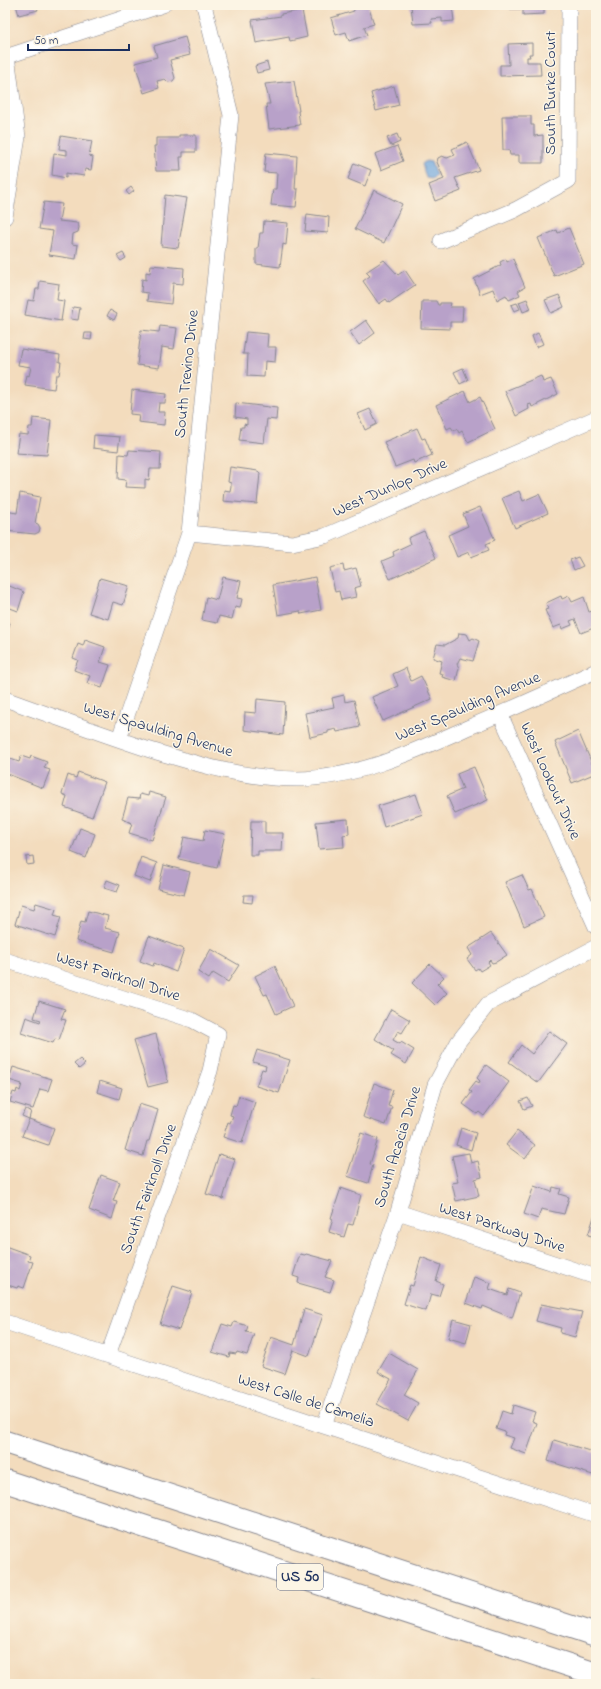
<svg xmlns="http://www.w3.org/2000/svg" width="601" height="1689" viewBox="0 0 601 1689" font-family="'Indie Flower',sans-serif">
  <rect width="100%" height="100%" fill="#fcf5e5"/>
  <filter id="ink" filterUnits="userSpaceOnUse"><feTurbulence type="fractalNoise" baseFrequency=".025" numOctaves="2"/><feDisplacementMap in="SourceGraphic" scale="8" xChannelSelector="R" yChannelSelector="G"/><feConvolveMatrix kernelMatrix="1 2 1 2 8 2 1 2 1" color-interpolation-filters="sRGB"/></filter>
  <filter id="wash" filterUnits="userSpaceOnUse"><feTurbulence type="fractalNoise" baseFrequency=".012" numOctaves="4" result="noise"/><feDisplacementMap in="SourceGraphic" scale="16" xChannelSelector="R" yChannelSelector="G"/><feGaussianBlur stdDeviation="0.9" result="paint"/><feColorMatrix in="noise" values="0 0 0 0 0 0 0 0 0 0 0 0 0 0 0 0 0 1.4 0 .05"/><feComposite in="paint" operator="in"/></filter>
  <g filter="url(#wash)">
    <rect width="100%" height="100%" fill="#f3dcbd"/>
    <path fill="#a3dc8e" stroke="#5f8676" d="M 314,1676 L 340,1684 L 314,1684 Z"/>
    <path fill="#71a7de" stroke="#466b9e" d="M 426,161 L 431,162 L 436,175 L 432,179 L 426,178 L 422,164 Z"/>
    <g id="blocks">
      <path fill="#b8a1c9" d="M 5,5 L 16,5 L 5,8 Z
        M 16,5 L 36,5 L 38,10 L 19,15 Z
        M 353,5 L 368,5 L 374,24 L 364,27 L 367,35 L 349,41 L 346,32 L 336,35 L 331,18 L 354,11 Z
        M 411,5 L 452,5 L 454,21 L 442,22 L 442,18 L 431,19 L 432,23 L 413,24 Z
        M 510,5 L 544,5 L 544,14 L 523,15 L 523,9 L 510,9 Z
        M 302,10 L 307,37 L 290,41 L 289,37 L 256,43 L 252,20 L 281,16 L 281,14 Z
        M 185,37 L 190,55 L 170,60 L 175,78 L 173,81 L 168,82 L 165,79 L 157,81 L 159,88 L 144,93 L 135,63 L 157,57 L 154,46 Z
        M 532,43 L 532,54 L 529,54 L 530,57 L 527,57 L 527,62 L 540,62 L 541,75 L 500,76 L 500,65 L 509,65 L 508,44 Z
        M 267,62 L 269,70 L 257,73 L 255,66 Z
        M 294,81 L 299,111 L 298,111 L 300,125 L 269,129 L 266,104 L 270,104 L 265,84 Z
        M 394,86 L 399,105 L 376,111 L 371,93 Z
        M 502,116 L 531,116 L 531,125 L 534,125 L 534,136 L 543,135 L 543,163 L 519,163 L 519,155 L 510,155 L 509,150 L 503,150 Z
        M 397,134 L 400,142 L 391,146 L 387,138 Z
        M 179,135 L 196,135 L 196,152 L 183,152 L 183,157 L 180,157 L 181,171 L 156,171 L 154,146 L 156,146 L 156,138 L 179,138 Z
        M 61,136 L 92,141 L 89,156 L 93,157 L 91,170 L 85,169 L 84,176 L 66,173 L 66,178 L 52,175 L 54,153 L 67,155 L 67,150 L 59,149 Z
        M 467,142 L 479,170 L 455,178 L 461,191 L 435,201 L 429,185 L 444,179 L 437,162 L 438,158 L 442,156 L 447,158 L 455,155 L 452,149 Z
        M 397,146 L 403,161 L 381,170 L 375,154 Z
        M 266,153 L 297,156 L 295,189 L 298,189 L 296,207 L 271,205 L 273,189 L 276,189 L 277,173 L 264,172 Z
        M 354,163 L 371,170 L 365,186 L 348,179 Z
        M 131,187 L 134,191 L 129,195 L 126,191 Z
        M 374,190 L 402,204 L 384,243 L 355,229 Z
        M 165,195 L 187,198 L 178,248 L 161,246 Z
        M 44,202 L 62,204 L 59,221 L 77,223 L 79,227 L 78,232 L 73,234 L 72,244 L 78,245 L 76,259 L 49,255 L 53,231 L 39,229 Z
        M 307,214 L 329,217 L 328,233 L 305,231 Z
        M 264,221 L 288,223 L 286,245 L 283,244 L 280,267 L 256,264 L 256,248 L 258,248 L 260,233 L 263,233 Z
        M 569,228 L 584,264 L 554,276 L 538,238 L 557,230 L 558,233 Z
        M 123,253 L 126,258 L 121,261 L 117,256 Z
        M 506,259 L 507,262 L 513,259 L 525,287 L 518,291 L 520,295 L 509,300 L 506,295 L 497,300 L 493,289 L 480,294 L 474,279 L 501,265 L 500,262 Z
        M 384,260 L 398,275 L 405,270 L 415,285 L 389,303 L 386,299 L 379,304 L 363,281 L 370,276 L 366,272 Z
        M 151,265 L 184,268 L 183,284 L 173,283 L 171,304 L 147,301 L 148,293 L 141,292 L 142,279 L 146,280 L 146,272 L 150,273 Z
        M 40,281 L 59,284 L 57,300 L 64,301 L 61,321 L 25,315 L 28,300 L 34,301 L 36,289 L 39,289 Z
        M 559,295 L 564,307 L 551,313 L 545,300 Z
        M 527,299 L 531,309 L 523,312 L 519,302 Z
        M 422,301 L 436,301 L 438,305 L 440,305 L 440,303 L 451,303 L 450,307 L 463,307 L 462,322 L 450,322 L 450,329 L 421,328 Z
        M 517,303 L 520,309 L 514,311 L 511,305 Z
        M 73,307 L 80,308 L 78,320 L 71,319 Z
        M 110,310 L 117,314 L 114,320 L 107,316 Z
        M 366,320 L 375,333 L 359,345 L 350,332 Z
        M 160,326 L 177,328 L 174,349 L 162,347 L 159,368 L 137,365 L 141,330 L 159,332 Z
        M 246,332 L 268,334 L 267,347 L 276,347 L 275,362 L 265,361 L 264,377 L 247,376 L 248,354 L 243,354 Z
        M 85,333 L 92,333 L 91,340 L 84,339 Z
        M 538,333 L 543,344 L 536,347 L 532,336 Z
        M 21,349 L 60,355 L 59,362 L 61,362 L 59,375 L 56,375 L 54,389 L 25,385 L 27,375 L 29,376 L 31,367 L 18,365 Z
        M 463,368 L 468,380 L 460,384 L 454,372 Z
        M 541,376 L 543,382 L 551,379 L 558,394 L 532,407 L 531,404 L 528,405 L 529,409 L 516,416 L 505,391 Z
        M 132,390 L 166,394 L 165,403 L 159,403 L 158,412 L 165,412 L 164,425 L 138,422 L 139,415 L 130,414 Z
        M 465,391 L 470,402 L 480,397 L 495,429 L 468,442 L 462,431 L 459,433 L 457,429 L 454,431 L 451,427 L 447,429 L 436,405 Z
        M 236,403 L 277,408 L 276,420 L 267,419 L 264,443 L 239,440 L 241,427 L 244,427 L 244,424 L 247,425 L 247,419 L 235,417 Z
        M 370,409 L 377,424 L 365,430 L 358,414 Z
        M 33,418 L 51,420 L 47,455 L 16,453 L 19,434 L 28,435 L 29,427 L 32,427 Z
        M 417,428 L 422,439 L 425,438 L 432,455 L 414,463 L 413,460 L 395,467 L 384,442 Z
        M 94,435 L 120,437 L 118,451 L 93,448 Z
        M 129,450 L 161,452 L 160,469 L 150,469 L 149,480 L 145,479 L 145,488 L 125,487 L 126,480 L 118,479 L 119,454 L 128,455 Z
        M 230,467 L 258,471 L 260,473 L 257,504 L 223,501 L 224,490 L 230,491 L 231,486 L 231,483 L 228,482 Z
        M 519,491 L 523,501 L 539,494 L 548,513 L 515,528 L 502,498 Z
        M 20,493 L 40,497 L 35,523 L 38,524 L 40,528 L 39,532 L 35,534 L 5,531 L 5,511 L 17,513 Z
        M 480,507 L 495,540 L 486,544 L 489,550 L 471,557 L 469,552 L 457,557 L 448,535 L 468,526 L 463,514 Z
        M 424,531 L 436,558 L 390,579 L 382,561 L 394,556 L 393,552 L 410,544 L 408,538 Z
        M 578,557 L 583,566 L 574,570 L 570,560 Z
        M 343,565 L 344,571 L 356,568 L 361,586 L 354,588 L 356,597 L 341,600 L 339,591 L 335,592 L 330,568 Z
        M 223,577 L 241,581 L 237,598 L 242,599 L 240,608 L 235,607 L 232,619 L 219,616 L 217,623 L 202,620 L 206,597 L 217,600 Z
        M 315,577 L 321,610 L 301,614 L 300,611 L 278,615 L 273,585 Z
        M 100,578 L 129,586 L 123,605 L 113,602 L 108,619 L 89,613 Z
        M 7,585 L 24,592 L 18,611 L 5,606 Z
        M 561,596 L 562,599 L 569,596 L 572,602 L 584,597 L 589,612 L 596,610 L 596,627 L 581,633 L 575,619 L 570,621 L 572,625 L 562,629 L 561,625 L 553,628 L 545,610 L 548,609 L 546,603 Z
        M 5,621 L 10,623 L 5,638 Z
        M 459,633 L 467,634 L 470,640 L 473,638 L 479,641 L 473,661 L 460,658 L 457,664 L 459,668 L 456,681 L 442,677 L 443,674 L 439,673 L 442,661 L 433,658 L 437,644 L 445,645 L 458,638 Z
        M 85,640 L 105,647 L 100,662 L 110,665 L 102,688 L 87,683 L 90,676 L 74,670 L 78,660 L 73,658 L 78,644 L 83,646 Z
        M 406,668 L 411,681 L 421,676 L 432,699 L 383,721 L 372,697 L 398,686 L 393,674 Z
        M 344,695 L 345,702 L 354,700 L 360,727 L 337,732 L 336,729 L 328,731 L 328,733 L 310,737 L 305,713 L 334,707 L 332,698 Z
        M 257,699 L 285,702 L 283,735 L 244,730 L 245,712 L 256,713 Z
        M 578,731 L 596,773 L 572,783 L 555,742 Z
        M 21,756 L 30,759 L 31,756 L 47,762 L 44,768 L 50,770 L 43,788 L 5,773 L 5,757 L 19,762 Z
        M 474,767 L 488,800 L 455,814 L 447,796 L 463,789 L 457,774 Z
        M 78,772 L 105,782 L 92,817 L 64,807 L 67,796 L 62,794 L 68,775 L 76,778 Z
        M 149,792 L 166,797 L 152,840 L 129,833 L 132,823 L 122,819 L 128,798 L 139,799 L 140,794 L 148,796 Z
        M 416,794 L 423,814 L 384,827 L 378,806 Z
        M 348,819 L 349,834 L 343,835 L 344,847 L 319,849 L 316,822 Z
        M 251,821 L 265,821 L 265,833 L 283,833 L 282,851 L 258,851 L 258,855 L 250,855 Z
        M 80,828 L 95,834 L 86,858 L 71,852 Z
        M 205,830 L 225,834 L 217,868 L 179,859 L 184,837 L 203,841 Z
        M 33,856 L 34,864 L 27,865 L 26,857 Z
        M 141,857 L 157,863 L 150,882 L 134,876 Z
        M 164,865 L 190,872 L 184,895 L 158,889 Z
        M 522,875 L 529,890 L 532,889 L 544,917 L 524,926 L 505,882 Z
        M 107,880 L 120,885 L 117,892 L 104,888 Z
        M 244,895 L 253,895 L 252,903 L 243,902 Z
        M 36,903 L 56,909 L 54,915 L 61,917 L 55,937 L 15,924 L 21,905 L 34,909 Z
        M 88,911 L 108,916 L 105,928 L 120,932 L 114,952 L 76,941 L 81,921 L 85,922 Z
        M 491,933 L 507,955 L 496,962 L 492,963 L 490,960 L 488,962 L 490,965 L 480,971 L 478,968 L 475,970 L 467,959 L 472,955 L 468,948 Z
        M 149,936 L 184,949 L 176,972 L 154,963 L 153,966 L 140,961 Z
        M 211,949 L 239,965 L 228,982 L 213,973 L 209,979 L 198,972 Z
        M 430,964 L 444,977 L 437,984 L 447,993 L 435,1005 L 412,983 Z
        M 275,966 L 293,1006 L 276,1014 L 267,994 L 264,995 L 255,976 Z
        M 39,1001 L 65,1009 L 61,1019 L 66,1020 L 59,1040 L 55,1039 L 53,1043 L 21,1033 L 26,1017 L 40,1022 L 41,1020 L 34,1018 Z
        M 391,1009 L 410,1020 L 402,1033 L 398,1031 L 393,1040 L 400,1044 L 401,1042 L 414,1050 L 406,1064 L 391,1055 L 394,1051 L 375,1039 Z
        M 549,1031 L 567,1044 L 538,1083 L 509,1062 L 521,1045 L 532,1054 Z
        M 156,1034 L 168,1082 L 148,1087 L 134,1040 Z
        M 257,1050 L 290,1060 L 279,1093 L 256,1086 L 262,1069 L 265,1070 L 266,1066 L 253,1062 Z
        M 80,1059 L 85,1064 L 79,1069 L 74,1064 Z
        M 486,1065 L 509,1082 L 484,1116 L 479,1112 L 477,1114 L 463,1104 L 472,1092 L 469,1090 L 476,1081 L 479,1083 L 480,1081 L 477,1078 Z
        M 13,1067 L 52,1079 L 48,1091 L 40,1089 L 33,1109 L 10,1102 L 13,1092 L 16,1093 L 17,1089 L 20,1091 L 22,1084 L 9,1080 Z
        M 100,1081 L 122,1088 L 119,1099 L 97,1092 Z
        M 374,1083 L 393,1090 L 388,1106 L 392,1107 L 386,1125 L 363,1117 Z
        M 239,1096 L 255,1102 L 242,1143 L 223,1137 L 228,1122 L 230,1123 L 233,1116 L 230,1115 L 233,1105 L 236,1106 Z
        M 528,1098 L 532,1106 L 524,1109 L 520,1101 Z
        M 139,1104 L 158,1110 L 149,1141 L 147,1141 L 143,1156 L 125,1150 Z
        M 25,1109 L 31,1111 L 29,1119 L 22,1116 Z
        M 29,1119 L 54,1128 L 48,1145 L 22,1136 Z
        M 461,1128 L 476,1133 L 471,1150 L 456,1145 Z
        M 517,1131 L 535,1145 L 525,1159 L 506,1145 Z
        M 361,1133 L 378,1139 L 370,1164 L 373,1165 L 368,1183 L 347,1176 Z
        M 469,1153 L 471,1163 L 478,1161 L 482,1177 L 475,1179 L 479,1196 L 456,1201 L 452,1183 L 458,1182 L 452,1156 Z
        M 219,1154 L 235,1159 L 223,1199 L 206,1194 Z
        M 101,1175 L 120,1182 L 113,1201 L 117,1202 L 112,1219 L 89,1210 Z
        M 534,1186 L 552,1192 L 553,1187 L 561,1189 L 559,1194 L 569,1197 L 564,1214 L 541,1209 L 538,1219 L 524,1214 Z
        M 341,1188 L 361,1195 L 353,1225 L 348,1224 L 344,1237 L 329,1232 L 333,1219 L 331,1218 Z
        M 596,1211 L 596,1237 L 588,1235 Z
        M 5,1246 L 30,1255 L 28,1261 L 33,1262 L 24,1288 L 18,1286 L 17,1288 L 5,1284 Z
        M 300,1254 L 305,1255 L 306,1254 L 332,1261 L 325,1277 L 334,1280 L 330,1292 L 298,1283 L 299,1278 L 293,1276 Z
        M 421,1257 L 441,1265 L 436,1281 L 443,1284 L 439,1296 L 431,1294 L 426,1311 L 404,1304 L 410,1285 L 413,1286 Z
        M 474,1277 L 491,1283 L 489,1289 L 507,1295 L 509,1289 L 520,1293 L 512,1318 L 483,1306 L 482,1309 L 466,1303 Z
        M 173,1286 L 192,1292 L 179,1330 L 160,1324 Z
        M 541,1304 L 582,1312 L 575,1337 L 560,1333 L 561,1328 L 536,1321 Z
        M 304,1309 L 323,1315 L 309,1356 L 293,1350 L 285,1374 L 261,1366 L 271,1337 L 294,1345 Z
        M 453,1319 L 471,1324 L 466,1343 L 448,1338 Z
        M 234,1322 L 248,1326 L 246,1332 L 254,1334 L 247,1355 L 237,1352 L 236,1354 L 230,1353 L 229,1357 L 212,1352 L 222,1324 L 232,1327 Z
        M 389,1353 L 418,1370 L 404,1395 L 418,1403 L 408,1421 L 377,1404 L 391,1379 L 378,1372 Z
        M 513,1405 L 535,1412 L 532,1421 L 537,1423 L 526,1454 L 510,1448 L 514,1438 L 504,1435 L 505,1432 L 496,1429 L 502,1411 L 511,1414 Z
        M 554,1440 L 596,1453 L 596,1476 L 548,1461 Z"/>
    </g>
  </g>
  <g filter="url(#ink)">
    <use href="#blocks" fill-opacity="0" stroke="#87868e" stroke-width="1"/>
    <g fill="none" stroke-linecap="round" stroke-linejoin="round">
      <g stroke="#87868e" stroke-width="16">
        <path id="minor" d="M 5,57 L 163,5
          M 5,217 L 18,137 L 7,56
          M 441,241 L 515,210 L 568,181 L 569,5
          M 189,533 L 292,543 L 325,536 L 596,418
          M 5,699 C 52,716 99,733 147,749 C 196,764 246,779 297,779 C 357,778 413,752 467,728 C 510,710 553,690 596,671
          M 500,714 L 596,927
          M 119,739 L 189,533 L 231,115 L 204,5
          M 5,960 L 192,1020 L 218,1034 L 210,1071 L 108,1355
          M 398,1212 L 596,1277
          M 5,1322 L 596,1515
          M 324,1426 L 398,1212 L 435,1085 L 458,1042 L 488,1004 L 596,947"/>
      </g>
      <g stroke="#87868e" stroke-width="24">
        <path id="highway" d="M 5,1442 L 596,1635
          M 5,1481 L 596,1674"/>
      </g>
      <use href="#minor" stroke="#fff" stroke-width="15"/>
      <use href="#highway" stroke="#fff" stroke-width="22"/>
    </g>
  </g>
  <g text-anchor="middle" dominant-baseline="central" stroke-width="3" stroke-linejoin="round" paint-order="stroke">
    <rect fill="#fcf5e5" stroke="#5e6a86" stroke-width="1" x="277" y="1564" width="46" height="26" rx="3"/>
    <g font-size="15" font-weight="bold" fill="#1b2f5e">
      <text x="300" y="1577">US 50</text>
    </g>
    <g font-size="16" fill="#1b2f5e" stroke="#fcf5e5">
      <text transform="translate(551 93) rotate(-90)">South Burke Court</text>
      <text transform="translate(187 374) rotate(-84)">South Trevino Drive</text>
      <text transform="translate(390 488) rotate(-24)">West Dunlop Drive</text>
      <text transform="translate(468 707) rotate(-23)">West Spaulding Avenue</text>
      <text transform="translate(158 730) rotate(17)">West Spaulding Avenue</text>
      <text transform="translate(550 781) rotate(66)">West Lookout Drive</text>
      <text transform="translate(118 977) rotate(18)">West Fairknoll Drive</text>
      <text transform="translate(398 1147) rotate(-73)">South Acacia Drive</text>
      <text transform="translate(149 1189) rotate(-70)">South Fairknoll Drive</text>
      <text transform="translate(502 1228) rotate(18)">West Parkway Drive</text>
      <text transform="translate(306 1401) rotate(18)">West Calle de Camelia</text>
    </g>
  </g>
  <rect width="601" height="1689" fill="none" stroke="#fcf5e5" stroke-width="20"/>
  <path d="M28 44v6h101v-6" fill="none" stroke="#1b2f5e" stroke-width="2"/>
  <text x="34" y="44" font-size="12" fill="#1b2f5e" stroke="#fcf5e5" stroke-width="3" paint-order="stroke">50 m</text>
</svg>
